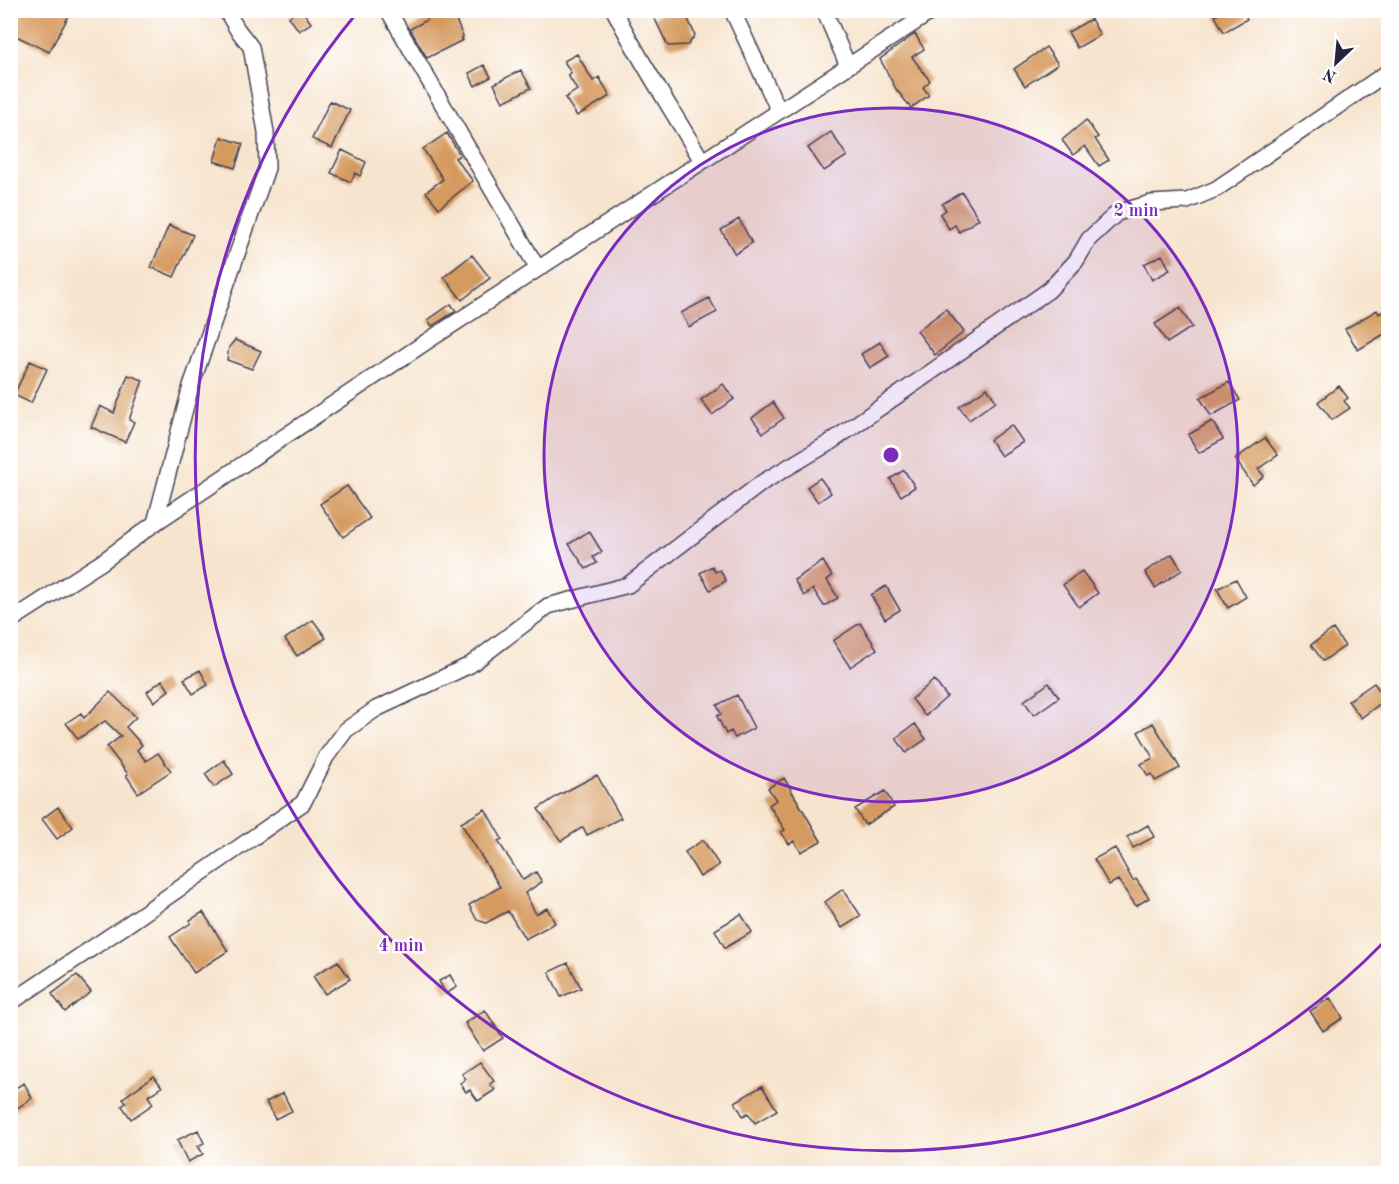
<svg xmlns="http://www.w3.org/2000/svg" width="1399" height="1184" viewBox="0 0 1399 1184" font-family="'Old Standard TT',serif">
  <rect width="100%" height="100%" fill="#fff"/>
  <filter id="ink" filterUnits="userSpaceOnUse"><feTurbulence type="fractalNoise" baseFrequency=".0167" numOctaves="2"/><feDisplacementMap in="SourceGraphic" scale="12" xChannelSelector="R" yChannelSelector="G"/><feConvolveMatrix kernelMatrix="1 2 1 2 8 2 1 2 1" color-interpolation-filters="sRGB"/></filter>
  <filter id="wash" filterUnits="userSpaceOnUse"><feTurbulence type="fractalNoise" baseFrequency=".008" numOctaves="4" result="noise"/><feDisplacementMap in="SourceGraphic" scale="24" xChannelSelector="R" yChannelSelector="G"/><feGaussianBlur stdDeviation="1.35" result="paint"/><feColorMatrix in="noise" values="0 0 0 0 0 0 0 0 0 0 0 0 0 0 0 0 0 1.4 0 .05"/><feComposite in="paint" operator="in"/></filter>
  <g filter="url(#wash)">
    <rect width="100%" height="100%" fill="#f7e4ce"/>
    <g id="blocks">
      <path fill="#d59a5f" d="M 10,10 L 72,10 L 49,52 L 10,33 Z
        M 298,10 L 302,10 L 311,23 L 299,31 L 289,17 Z
        M 431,10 L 452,10 L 463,37 L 461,38 L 463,40 L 427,58 L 410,29 L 427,20 L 424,14 Z
        M 668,10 L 684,10 L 695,35 L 688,45 L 668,46 L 654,17 Z
        M 1225,10 L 1242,10 L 1247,19 L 1224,32 L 1215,16 Z
        M 1091,19 L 1100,35 L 1077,48 L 1068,32 Z
        M 915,34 L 924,49 L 912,57 L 930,81 L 923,87 L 929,95 L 911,108 L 896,89 L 880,59 Z
        M 1046,47 L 1058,64 L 1025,86 L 1014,69 Z
        M 577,54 L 593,81 L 599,77 L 610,96 L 577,116 L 565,98 L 577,90 L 568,75 L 571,73 L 564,61 Z
        M 484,65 L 491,77 L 475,86 L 469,73 Z
        M 521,70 L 531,88 L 503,102 L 494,84 Z
        M 330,101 L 350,110 L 332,148 L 312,139 Z
        M 1086,120 L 1098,137 L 1095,139 L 1109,160 L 1099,166 L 1085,146 L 1073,155 L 1062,140 Z
        M 831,132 L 847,156 L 824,171 L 808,148 Z
        M 447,133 L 460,155 L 455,158 L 473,181 L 439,208 L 426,192 L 443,179 L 423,149 Z
        M 221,137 L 243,144 L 235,168 L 214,161 Z
        M 342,150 L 366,162 L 360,176 L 355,173 L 351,182 L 331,173 Z
        M 962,192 L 979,219 L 959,232 L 955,225 L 949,229 L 940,214 L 946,210 L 942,204 Z
        M 739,219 L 752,243 L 735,254 L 721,230 Z
        M 169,225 L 193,235 L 174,277 L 151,267 Z
        M 472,255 L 490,278 L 462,300 L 444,277 Z
        M 1162,255 L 1170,270 L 1152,280 L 1144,264 Z
        M 709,298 L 717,312 L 689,327 L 681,313 Z
        M 451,304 L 456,311 L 432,326 L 428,320 Z
        M 1180,308 L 1192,327 L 1167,343 L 1155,324 Z
        M 1389,308 L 1389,331 L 1358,350 L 1345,329 L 1377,310 L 1379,314 Z
        M 946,309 L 964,332 L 935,355 L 917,331 Z
        M 235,340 L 261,351 L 252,369 L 227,360 L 229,347 Z
        M 880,342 L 889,356 L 870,368 L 861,354 Z
        M 30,361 L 47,369 L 31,403 L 14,395 Z
        M 128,375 L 143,380 L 129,420 L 134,422 L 125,442 L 91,427 L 100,406 L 114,413 Z
        M 1229,382 L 1240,400 L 1211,416 L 1200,398 Z
        M 723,384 L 734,399 L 712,415 L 701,400 Z
        M 1339,386 L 1348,398 L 1344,401 L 1350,408 L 1332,420 L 1318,402 Z
        M 987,388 L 996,401 L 969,420 L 959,407 Z
        M 773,402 L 784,418 L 763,433 L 752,418 Z
        M 1212,421 L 1223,439 L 1199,453 L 1188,435 Z
        M 1011,425 L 1023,442 L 1001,456 L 990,440 Z
        M 1265,438 L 1278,455 L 1258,469 L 1264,476 L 1253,485 L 1235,459 Z
        M 904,470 L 915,487 L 901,496 L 890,479 Z
        M 820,478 L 831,493 L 818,502 L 807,487 Z
        M 347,486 L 370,518 L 343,537 L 320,504 Z
        M 589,531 L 602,552 L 593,557 L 597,563 L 586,569 L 569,544 Z
        M 1172,554 L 1182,570 L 1155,588 L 1145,572 Z
        M 823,561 L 832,576 L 827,580 L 838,598 L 824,606 L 813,589 L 804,596 L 794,580 Z
        M 712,566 L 715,572 L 720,570 L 726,581 L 710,590 L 700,573 Z
        M 1082,571 L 1098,593 L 1079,607 L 1063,585 Z
        M 1236,579 L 1246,597 L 1228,608 L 1217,589 Z
        M 886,586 L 900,610 L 885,619 L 871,595 Z
        M 313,620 L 326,638 L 297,656 L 285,639 Z
        M 860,623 L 877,649 L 850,667 L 833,641 Z
        M 1333,629 L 1345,646 L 1323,661 L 1311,645 Z
        M 200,670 L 208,685 L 193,694 L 184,679 Z
        M 162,680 L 169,690 L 154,702 L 147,692 Z
        M 934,680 L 947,697 L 925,716 L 912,699 Z
        M 1049,683 L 1059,697 L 1034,715 L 1024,701 Z
        M 1374,683 L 1386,699 L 1361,718 L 1348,701 Z
        M 110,692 L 136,717 L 126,727 L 142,745 L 137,750 L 146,761 L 158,753 L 171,771 L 138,793 L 126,775 L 128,774 L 107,747 L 121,736 L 105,721 L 78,739 L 66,723 L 81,713 L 84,718 Z
        M 737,695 L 754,728 L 735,738 L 731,731 L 726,734 L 717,716 L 721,714 L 717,705 Z
        M 1153,723 L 1180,768 L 1155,781 L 1152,774 L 1148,776 L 1141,764 L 1153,758 L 1138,732 Z
        M 915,724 L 926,739 L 906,753 L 896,738 Z
        M 224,760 L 233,774 L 214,787 L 205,774 Z
        M 597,775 L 621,818 L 587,835 L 583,827 L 561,841 L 538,809 L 559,795 Z
        M 784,778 L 821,841 L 801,852 L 794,841 L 789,844 L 781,832 L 785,830 L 769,805 L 776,800 L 768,788 Z
        M 885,791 L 894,807 L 865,825 L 855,809 Z
        M 58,807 L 73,827 L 57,839 L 42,819 Z
        M 485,809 L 502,839 L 498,841 L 523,880 L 536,872 L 542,882 L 525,893 L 536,914 L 547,908 L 555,923 L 525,939 L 508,911 L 486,923 L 477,920 L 469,905 L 500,887 L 461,823 Z
        M 1148,825 L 1154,837 L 1133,848 L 1127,837 Z
        M 703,840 L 719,865 L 700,877 L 685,852 Z
        M 1115,848 L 1133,881 L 1136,879 L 1149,898 L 1136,906 L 1118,880 L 1109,885 L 1094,859 Z
        M 843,889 L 861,916 L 842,928 L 825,902 Z
        M 203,912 L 228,951 L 194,973 L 170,937 L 191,923 L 190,920 Z
        M 741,914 L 752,932 L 725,948 L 715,930 Z
        M 338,961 L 350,979 L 325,994 L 313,976 Z
        M 568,963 L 581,988 L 561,997 L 549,972 Z
        M 77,975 L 91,992 L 65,1012 L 52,994 Z
        M 450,975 L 457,987 L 446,994 L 439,981 Z
        M 1330,998 L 1343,1018 L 1323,1031 L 1310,1011 Z
        M 485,1010 L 503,1038 L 483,1051 L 465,1023 Z
        M 480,1062 L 494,1081 L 490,1084 L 495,1090 L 478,1101 L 470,1090 L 466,1092 L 460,1083 L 466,1079 L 462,1074 Z
        M 154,1076 L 162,1087 L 148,1096 L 153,1104 L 131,1119 L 122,1106 L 126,1103 L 123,1098 Z
        M 24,1083 L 32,1098 L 10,1113 L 10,1091 Z
        M 762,1086 L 777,1110 L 755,1123 L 748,1113 L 743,1116 L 735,1102 Z
        M 283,1093 L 292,1111 L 275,1119 L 266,1102 Z
        M 198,1130 L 204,1143 L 198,1146 L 203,1154 L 188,1162 L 177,1140 Z"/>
    </g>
  </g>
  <g filter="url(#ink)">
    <use href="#blocks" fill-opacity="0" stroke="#423f51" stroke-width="1.5"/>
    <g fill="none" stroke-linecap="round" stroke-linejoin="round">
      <g stroke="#423f51" stroke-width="18">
        <path id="minor" d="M 388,10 L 538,269
          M 614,10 C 640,62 673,111 702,161
          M 732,10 L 779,111
          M 824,10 L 848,66
          M 155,523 L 191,386 L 267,168 L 266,132 L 251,47 L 237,29 L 226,10
          M 10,621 L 102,562 L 155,523 L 426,342 L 934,10
          M 10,1003 L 128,924 L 303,803 L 326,757 L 346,730 L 376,709 L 470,665 L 548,606 L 628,585 L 763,482 L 829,443 L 1049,290 L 1076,261 L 1089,239 L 1117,213 L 1151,203 L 1187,201 L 1216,189 L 1388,72"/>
      </g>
      <use href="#minor" stroke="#fff" stroke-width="15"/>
    </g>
  </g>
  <circle cx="891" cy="455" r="347" fill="#7b2cbf" fill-opacity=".12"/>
  <g fill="none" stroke="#7b2cbf" stroke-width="3">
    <circle cx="891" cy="455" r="347"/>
    <path d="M1385 941A693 693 0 0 1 356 14"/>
  </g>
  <circle cx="891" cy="455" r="9" fill="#7b2cbf" stroke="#fff" stroke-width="3"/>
  <g font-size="18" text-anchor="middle" font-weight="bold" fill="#7b2cbf" stroke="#fff" stroke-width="5" stroke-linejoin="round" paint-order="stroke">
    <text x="1136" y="216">2 min</text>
    <text x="401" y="951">4 min</text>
  </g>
  <rect width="1399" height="1184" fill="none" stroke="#fff" stroke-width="36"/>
  <g transform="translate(1336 63) rotate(206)" stroke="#ffffff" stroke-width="4.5" paint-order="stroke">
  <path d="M0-4.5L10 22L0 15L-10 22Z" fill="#22223b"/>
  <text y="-9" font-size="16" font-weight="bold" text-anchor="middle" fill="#22223b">N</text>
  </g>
</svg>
